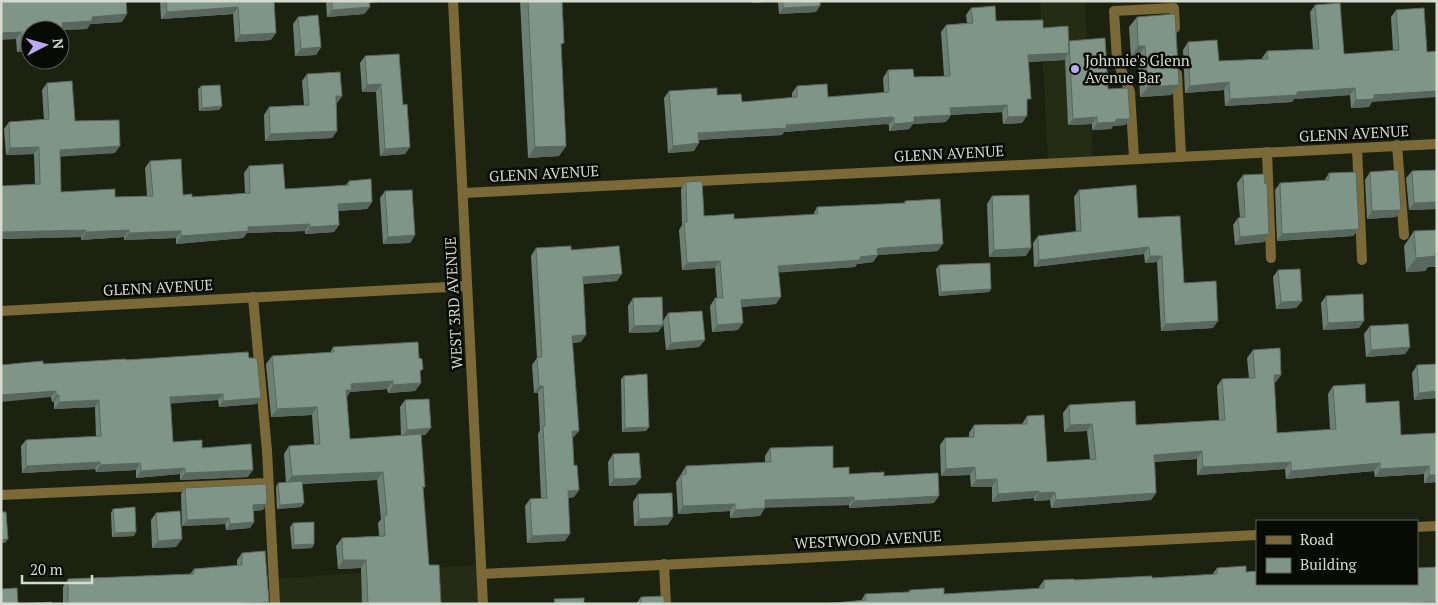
<svg xmlns="http://www.w3.org/2000/svg" width="1438" height="605" viewBox="0 0 1438 605" font-family="'PT Serif',serif">
  <rect width="100%" height="100%" fill="#1c2210"/>
  <path fill="#252c14" d="M 1040,1 L 1085,1 L 1093,158 L 1048,158 Z
    M 478,565 L 480,604 L 275,604 L 273,579 Z"/>
  <g fill="none" stroke-linecap="round" stroke-linejoin="round">
    <path stroke="#7b6937" stroke-width="10" d="M 1177,74 L 1181,156
      M 1397,145 L 1404,235
      M 1357,148 L 1362,260
      M 1267,152 L 1271,258
      M 1134,158 L 1130,92 L 1117,60 L 1114,11 L 1174,8 L 1175,28
      M 253,297 L 267,451 L 275,604
      M 1,495 L 268,483
      M 664,564 L 666,604"/>
    <path stroke="#7b6937" stroke-width="10" d="M 463,193 L 1437,144
      M 1,311 L 467,286
      M 1417,527 L 1437,526
      M 482,574 L 1257,535"/>
    <path stroke="#7b6937" stroke-width="10" d="M 453,1 L 483,604"/>
  </g>
  <path fill="#6d8074" d="M 1,1 L 122,22 L 90,24 L 87,29 L 62,30 L 60,33 L 60,30 L 30,30 L 30,51 L 17,52 L 16,39 Z
    M 160,1 L 274,1 L 271,40 L 235,42 L 233,14 L 161,19 Z
    M 326,1 L 380,1 L 379,2 L 369,3 L 370,7 L 364,14 L 327,17 Z
    M 520,1 L 562,1 L 561,47 L 566,146 L 559,156 L 528,158 Z
    M 752,1 L 820,1 L 816,12 L 779,14 L 778,1 L 752,3 Z
    M 1315,5 L 1344,54 L 1393,51 L 1391,17 L 1396,10 L 1424,8 L 1369,107 L 1351,108 L 1350,95 L 1294,99 L 1292,102 L 1225,106 L 1224,90 L 1185,93 L 1183,50 L 1188,42 L 1219,61 L 1262,59 L 1262,58 L 1267,51 L 1313,49 L 1310,12 Z
    M 971,8 L 996,21 L 1043,28 L 1069,41 L 1108,89 L 1130,119 L 1125,125 L 1113,126 L 1111,129 L 1092,130 L 1092,124 L 1068,125 L 1065,59 L 1064,60 L 1029,62 L 1027,104 L 1022,123 L 1003,124 L 1002,112 L 951,115 L 946,122 L 913,124 L 909,129 L 889,131 L 889,125 L 886,124 L 784,132 L 782,135 L 699,140 L 694,151 L 668,153 L 664,98 L 669,91 L 717,95 L 742,102 L 792,98 L 792,93 L 797,86 L 828,97 L 884,93 L 883,78 L 888,70 L 914,77 L 944,76 L 941,32 L 946,25 L 967,23 L 966,15 Z
    M 298,17 L 321,47 L 316,55 L 295,56 L 293,24 Z
    M 1137,17 L 1179,85 L 1171,95 L 1140,97 L 1138,56 L 1131,57 L 1129,27 Z
    M 365,56 L 403,105 L 410,147 L 405,154 L 380,156 L 376,92 L 362,92 L 360,63 Z
    M 307,74 L 342,96 L 337,103 L 336,103 L 337,131 L 332,138 L 265,141 L 264,115 L 269,107 L 304,105 L 302,81 Z
    M 47,83 L 75,121 L 115,153 L 60,156 L 61,192 L 115,197 L 147,196 L 145,168 L 150,161 L 183,195 L 192,197 L 245,193 L 244,173 L 249,166 L 285,189 L 345,186 L 349,181 L 372,202 L 367,209 L 338,211 L 339,225 L 334,232 L 305,234 L 305,231 L 247,233 L 243,238 L 176,244 L 176,238 L 124,240 L 124,237 L 81,240 L 81,237 L 1,239 L 1,186 L 35,184 L 34,154 L 6,155 L 4,129 L 9,122 L 44,120 L 42,90 Z
    M 201,86 L 222,106 L 219,110 L 199,111 L 198,89 Z
    M 1437,170 L 1437,209 L 1409,210 L 1406,178 L 1412,171 Z
    M 1370,172 L 1401,210 L 1396,217 L 1367,219 L 1365,180 Z
    M 1329,173 L 1359,229 L 1353,236 L 1277,241 L 1275,190 L 1280,183 L 1324,181 Z
    M 1243,175 L 1265,184 L 1269,234 L 1264,242 L 1235,245 L 1233,225 L 1238,218 L 1240,218 L 1237,183 Z
    M 686,182 L 704,216 L 734,219 L 813,215 L 817,207 L 904,203 L 905,201 L 938,251 L 878,255 L 873,262 L 857,264 L 855,267 L 779,272 L 776,304 L 742,307 L 738,330 L 712,332 L 710,306 L 715,298 L 717,298 L 715,268 L 682,270 L 679,230 L 682,225 L 681,189 Z
    M 1079,190 L 1138,218 L 1184,283 L 1213,328 L 1161,331 L 1157,262 L 1145,263 L 1144,254 L 1034,267 L 1033,243 L 1038,236 L 1076,232 L 1074,197 Z
    M 385,191 L 415,235 L 410,243 L 383,244 L 380,198 Z
    M 992,196 L 1026,256 L 989,257 L 987,204 Z
    M 1437,230 L 1437,267 L 1428,267 L 1425,271 L 1406,272 L 1404,246 L 1414,231 Z
    M 536,248 L 571,250 L 617,281 L 584,284 L 581,342 L 573,343 L 573,438 L 574,466 L 579,490 L 574,497 L 568,498 L 565,541 L 527,543 L 525,506 L 530,499 L 541,498 L 538,434 L 540,430 L 538,393 L 534,393 L 532,365 L 537,358 L 531,256 Z
    M 939,265 L 991,289 L 989,292 L 939,296 L 936,269 Z
    M 1278,270 L 1302,301 L 1296,308 L 1276,309 L 1273,277 Z
    M 1326,296 L 1359,328 L 1323,330 L 1321,303 Z
    M 633,298 L 663,325 L 658,332 L 629,333 L 628,306 Z
    M 668,313 L 705,340 L 699,347 L 666,350 L 663,321 Z
    M 1370,326 L 1410,347 L 1405,354 L 1366,357 L 1364,334 Z
    M 333,347 L 420,373 L 421,383 L 415,391 L 388,393 L 387,389 L 350,392 L 347,397 L 350,439 L 401,436 L 400,407 L 405,400 L 431,428 L 425,435 L 421,435 L 423,489 L 429,565 L 441,604 L 362,604 L 361,568 L 338,569 L 336,546 L 342,538 L 379,536 L 378,523 L 381,519 L 377,480 L 302,484 L 304,503 L 301,507 L 277,509 L 276,487 L 278,483 L 286,483 L 284,454 L 289,446 L 314,444 L 312,415 L 271,417 L 266,364 L 272,356 L 330,353 Z
    M 1253,350 L 1276,382 L 1274,382 L 1277,433 L 1330,430 L 1328,394 L 1333,386 L 1366,403 L 1401,435 L 1437,433 L 1437,482 L 1424,483 L 1424,474 L 1375,477 L 1374,471 L 1286,479 L 1285,469 L 1197,475 L 1197,459 L 1155,462 L 1156,493 L 1151,500 L 1051,508 L 1050,500 L 1034,501 L 1034,498 L 992,502 L 992,487 L 971,487 L 970,475 L 941,476 L 940,445 L 945,438 L 969,437 L 969,433 L 974,425 L 1022,424 L 1027,416 L 1047,462 L 1090,460 L 1087,431 L 1064,432 L 1063,413 L 1069,405 L 1136,425 L 1219,420 L 1217,386 L 1222,379 L 1249,378 L 1247,358 Z
    M 249,358 L 261,398 L 256,404 L 219,407 L 218,400 L 171,403 L 173,442 L 202,448 L 248,477 L 180,480 L 180,474 L 136,478 L 136,470 L 96,472 L 95,469 L 22,473 L 21,446 L 26,440 L 96,437 L 95,407 L 54,409 L 54,402 L 52,402 L 51,397 L 43,364 L 126,360 Z
    M 1437,364 L 1437,398 L 1414,400 L 1412,373 L 1417,365 Z
    M 624,376 L 649,427 L 646,431 L 622,432 L 621,379 Z
    M 770,448 L 849,474 L 884,476 L 934,503 L 849,508 L 849,505 L 765,507 L 760,516 L 730,518 L 730,511 L 678,514 L 676,482 L 686,466 L 765,463 L 765,456 Z
    M 613,454 L 641,478 L 635,485 L 609,486 L 608,462 Z
    M 185,488 L 263,510 L 254,511 L 254,522 L 250,528 L 226,530 L 225,524 L 182,526 L 181,494 Z
    M 638,494 L 668,525 L 634,526 L 633,502 Z
    M 113,509 L 134,536 L 112,537 L 111,513 Z
    M 156,513 L 176,547 L 152,548 L 151,520 Z
    M 293,523 L 314,544 L 312,548 L 292,549 L 290,527 Z
    M 242,553 L 269,602 L 267,604 L 63,604 L 63,587 L 68,579 L 190,574 L 194,569 L 237,566 L 237,560 Z
    M 1217,568 L 1246,572 L 1257,584 L 861,601 L 865,594 L 908,592 L 910,590 L 944,594 L 1039,589 L 1039,587 L 1044,580 L 1074,580 L 1152,578 L 1212,575 Z
    M 641,597 L 664,604 L 636,604 Z"/>
  <path fill="#59685e" d="M 365,1 L 380,1 L 379,2 L 364,3 Z
    M 753,1 L 778,1 L 752,3 Z
    M 820,6 L 816,12 L 779,14 L 783,8 Z
    M 238,7 L 233,14 L 161,19 L 167,12 Z
    M 370,7 L 364,14 L 327,17 L 332,10 Z
    M 127,14 L 122,22 L 90,24 L 87,29 L 62,30 L 60,33 L 60,30 L 62,23 L 92,17 Z
    M 21,32 L 16,39 L 1,40 L 1,33 Z
    M 276,33 L 271,40 L 235,42 L 240,35 Z
    M 30,44 L 30,51 L 17,52 L 22,45 Z
    M 1138,46 L 1145,46 L 1138,56 L 1131,57 Z
    M 321,47 L 316,55 L 295,56 L 301,49 Z
    M 1069,53 L 1064,60 L 1023,62 L 1028,55 Z
    M 1229,82 L 1224,90 L 1185,93 L 1190,86 Z
    M 381,84 L 376,92 L 362,92 L 367,85 Z
    M 1179,85 L 1171,95 L 1140,97 L 1148,87 Z
    M 1355,88 L 1350,95 L 1294,99 L 1292,102 L 1225,106 L 1230,99 L 1297,92 Z
    M 1437,91 L 1437,97 L 1372,102 L 1369,107 L 1351,108 L 1356,100 L 1374,95 Z
    M 336,96 L 342,96 L 337,103 L 331,103 Z
    M 1007,105 L 1002,112 L 946,115 L 950,108 Z
    M 222,106 L 219,110 L 199,111 L 202,108 Z
    M 951,115 L 946,122 L 913,124 L 909,129 L 889,131 L 894,124 L 914,117 Z
    M 1027,116 L 1022,123 L 1003,124 L 1008,117 Z
    M 891,117 L 894,118 L 889,125 L 886,124 L 784,132 L 782,135 L 693,140 L 698,133 Z
    M 1097,117 L 1092,124 L 1068,125 L 1073,119 Z
    M 1116,119 L 1130,119 L 1125,125 L 1113,126 L 1111,129 L 1092,130 L 1097,123 Z
    M 337,131 L 332,138 L 265,141 L 270,134 Z
    M 699,143 L 694,151 L 668,153 L 673,146 Z
    M 120,146 L 115,153 L 55,157 L 60,150 Z
    M 566,146 L 559,156 L 528,158 L 535,147 Z
    M 39,147 L 34,154 L 6,155 L 10,148 Z
    M 410,147 L 405,154 L 380,156 L 385,149 Z
    M 372,202 L 367,209 L 333,211 L 338,204 Z
    M 1437,202 L 1437,209 L 1409,210 L 1414,203 Z
    M 1401,210 L 1396,217 L 1367,219 L 1372,211 Z
    M 310,224 L 305,231 L 247,233 L 243,238 L 176,244 L 181,236 L 248,227 Z
    M 339,225 L 334,232 L 305,234 L 310,227 Z
    M 1359,229 L 1353,236 L 1277,241 L 1282,234 Z
    M 86,230 L 81,237 L 1,239 L 1,232 Z
    M 129,230 L 124,237 L 81,240 L 86,232 Z
    M 181,231 L 176,238 L 124,240 L 129,233 Z
    M 1269,234 L 1264,242 L 1235,245 L 1240,237 Z
    M 415,235 L 410,243 L 383,244 L 388,237 Z
    M 943,244 L 938,251 L 876,255 L 878,255 L 873,262 L 857,264 L 855,267 L 773,273 L 778,266 L 860,257 L 881,248 Z
    M 1149,247 L 1144,254 L 1034,267 L 1039,260 Z
    M 1031,248 L 1026,256 L 989,257 L 994,250 Z
    M 1435,253 L 1437,253 L 1437,267 L 1428,267 L 1425,271 L 1406,272 L 1416,258 Z
    M 1150,256 L 1162,256 L 1157,262 L 1145,263 Z
    M 720,261 L 715,268 L 682,270 L 687,263 Z
    M 622,274 L 617,281 L 578,284 L 583,277 Z
    M 991,289 L 989,292 L 939,296 L 941,292 Z
    M 781,297 L 776,304 L 736,307 L 741,300 Z
    M 1302,301 L 1296,308 L 1276,309 L 1281,302 Z
    M 1218,321 L 1213,328 L 1161,331 L 1165,324 Z
    M 1364,321 L 1359,328 L 1323,330 L 1328,323 Z
    M 743,323 L 738,330 L 712,332 L 717,325 Z
    M 663,325 L 658,332 L 629,333 L 634,326 Z
    M 586,335 L 581,342 L 567,343 L 572,336 Z
    M 705,340 L 699,347 L 666,350 L 671,343 Z
    M 1410,347 L 1405,354 L 1366,357 L 1371,350 Z
    M 1274,375 L 1281,375 L 1276,382 L 1269,383 Z
    M 393,381 L 387,389 L 350,392 L 346,398 L 341,399 L 351,384 Z
    M 421,383 L 415,391 L 388,393 L 393,385 Z
    M 539,386 L 543,386 L 538,393 L 534,393 Z
    M 56,391 L 51,397 L 1,402 L 1,395 Z
    M 1437,391 L 1437,398 L 1414,400 L 1419,393 Z
    M 223,394 L 218,400 L 166,404 L 170,397 Z
    M 56,395 L 59,395 L 54,402 L 52,402 Z
    M 261,398 L 256,404 L 219,407 L 223,401 Z
    M 99,400 L 95,407 L 54,409 L 59,402 Z
    M 317,407 L 312,415 L 271,417 L 277,409 Z
    M 1092,424 L 1087,431 L 1064,432 L 1070,425 Z
    M 649,427 L 646,431 L 622,432 L 625,428 Z
    M 431,428 L 425,435 L 402,437 L 407,430 Z
    M 572,431 L 579,431 L 573,438 L 567,438 Z
    M 1202,451 L 1197,459 L 1149,462 L 1154,455 Z
    M 100,462 L 95,469 L 22,473 L 26,466 Z
    M 1291,462 L 1285,469 L 1197,475 L 1203,467 Z
    M 140,463 L 136,470 L 96,472 L 100,465 Z
    M 1380,463 L 1374,471 L 1286,479 L 1291,471 Z
    M 1429,466 L 1424,474 L 1375,477 L 1380,469 Z
    M 975,467 L 970,475 L 941,476 L 946,469 Z
    M 185,468 L 180,474 L 136,478 L 141,471 Z
    M 253,470 L 248,477 L 180,480 L 185,473 Z
    M 383,472 L 377,480 L 286,484 L 292,476 Z
    M 1429,475 L 1437,475 L 1437,482 L 1424,483 Z
    M 641,478 L 635,485 L 609,486 L 614,479 Z
    M 997,479 L 992,487 L 971,487 L 976,480 Z
    M 579,490 L 574,497 L 563,498 L 568,491 Z
    M 1039,491 L 1034,498 L 992,502 L 998,494 Z
    M 1055,492 L 1050,500 L 1034,501 L 1039,493 Z
    M 1156,493 L 1151,500 L 1051,508 L 1056,500 Z
    M 939,496 L 934,503 L 849,508 L 854,501 Z
    M 854,497 L 849,505 L 759,508 L 765,500 Z
    M 304,503 L 301,507 L 277,509 L 280,505 Z
    M 267,504 L 263,510 L 249,511 L 253,505 Z
    M 735,504 L 730,511 L 678,514 L 683,506 Z
    M 765,508 L 760,516 L 730,518 L 735,510 Z
    M 673,517 L 668,525 L 634,526 L 639,519 Z
    M 229,518 L 225,524 L 182,526 L 187,520 Z
    M 254,522 L 250,528 L 226,530 L 230,524 Z
    M 136,532 L 134,536 L 112,537 L 115,533 Z
    M 570,534 L 565,541 L 527,543 L 532,536 Z
    M 8,539 L 5,543 L 1,543 L 1,540 Z
    M 182,539 L 176,547 L 152,548 L 158,541 Z
    M 314,544 L 312,548 L 292,549 L 294,545 Z
    M 343,560 L 366,560 L 361,568 L 338,569 Z
    M 269,602 L 267,604 L 232,604 Z
    M 1437,602 L 1437,604 L 1400,604 Z"/>
  <path fill="#7f9587" stroke="#59685e" d="M 1,1 L 126,1 L 127,14 L 92,17 L 92,21 L 62,23 L 63,30 L 30,30 L 30,44 L 22,45 L 21,32 L 1,33 Z
    M 166,1 L 274,1 L 276,33 L 240,35 L 238,7 L 167,12 Z
    M 332,1 L 369,1 L 370,7 L 332,10 Z
    M 528,1 L 562,1 L 564,43 L 561,44 L 566,146 L 535,147 Z
    M 783,1 L 820,1 L 820,6 L 783,8 Z
    M 1340,3 L 1344,54 L 1399,50 L 1396,10 L 1424,8 L 1427,52 L 1437,51 L 1437,91 L 1374,95 L 1374,99 L 1356,100 L 1355,88 L 1297,92 L 1297,95 L 1230,99 L 1229,82 L 1190,86 L 1188,42 L 1217,40 L 1219,61 L 1268,59 L 1267,51 L 1319,49 L 1315,5 Z
    M 995,6 L 996,21 L 1043,20 L 1043,28 L 1068,26 L 1069,53 L 1028,55 L 1031,99 L 1027,99 L 1027,116 L 1008,117 L 1007,105 L 950,108 L 951,115 L 914,117 L 914,122 L 894,124 L 894,118 L 891,117 L 786,125 L 787,128 L 698,133 L 699,143 L 673,146 L 669,91 L 717,88 L 717,95 L 741,94 L 742,102 L 797,97 L 797,86 L 827,84 L 828,97 L 889,92 L 888,70 L 913,69 L 914,77 L 950,76 L 946,25 L 973,23 L 971,8 Z
    M 1175,14 L 1179,85 L 1148,87 L 1145,46 L 1138,46 L 1137,17 Z
    M 318,15 L 321,47 L 301,49 L 298,17 Z
    M 1105,38 L 1108,89 L 1128,88 L 1130,119 L 1116,119 L 1116,122 L 1097,123 L 1097,117 L 1073,119 L 1069,41 Z
    M 399,54 L 403,105 L 407,104 L 410,147 L 385,149 L 381,84 L 367,85 L 365,56 Z
    M 340,72 L 342,96 L 336,96 L 337,131 L 270,134 L 269,107 L 309,105 L 307,74 Z
    M 72,81 L 75,121 L 119,120 L 120,146 L 60,150 L 61,192 L 115,189 L 115,197 L 153,196 L 150,161 L 181,159 L 183,195 L 192,194 L 192,197 L 250,193 L 249,166 L 283,164 L 285,189 L 349,185 L 349,181 L 371,179 L 372,202 L 338,204 L 339,225 L 310,227 L 310,224 L 248,227 L 248,231 L 181,236 L 181,231 L 129,233 L 129,230 L 86,232 L 86,230 L 1,232 L 1,186 L 40,184 L 39,147 L 10,148 L 9,122 L 49,119 L 47,83 Z
    M 220,85 L 222,106 L 202,108 L 201,86 Z
    M 1398,170 L 1401,210 L 1372,211 L 1370,172 Z
    M 1437,170 L 1437,202 L 1414,203 L 1412,171 Z
    M 1356,172 L 1359,229 L 1282,234 L 1280,183 L 1329,180 L 1329,173 Z
    M 1264,174 L 1265,184 L 1267,184 L 1269,234 L 1240,237 L 1238,218 L 1245,217 L 1243,175 Z
    M 702,181 L 704,216 L 734,214 L 734,219 L 818,214 L 817,207 L 906,203 L 905,201 L 940,199 L 943,244 L 881,248 L 877,249 L 878,255 L 860,257 L 860,260 L 778,266 L 781,297 L 741,300 L 743,323 L 717,325 L 715,298 L 723,298 L 720,261 L 687,263 L 684,222 L 687,222 L 686,182 Z
    M 1136,185 L 1138,218 L 1180,216 L 1184,283 L 1216,281 L 1218,321 L 1165,324 L 1162,256 L 1150,256 L 1149,247 L 1039,260 L 1038,236 L 1081,231 L 1079,190 Z
    M 412,190 L 415,235 L 388,237 L 385,191 Z
    M 1029,195 L 1031,248 L 994,250 L 992,196 Z
    M 1437,230 L 1437,253 L 1435,253 L 1436,256 L 1416,258 L 1414,231 Z
    M 571,246 L 571,250 L 619,246 L 622,274 L 583,277 L 586,335 L 572,336 L 579,431 L 572,431 L 574,466 L 577,465 L 579,490 L 568,491 L 570,534 L 532,536 L 530,499 L 547,498 L 543,426 L 545,426 L 543,386 L 539,386 L 537,357 L 542,357 L 536,248 Z
    M 990,263 L 991,289 L 941,292 L 939,265 Z
    M 1300,269 L 1302,301 L 1281,302 L 1278,270 Z
    M 1363,294 L 1364,321 L 1328,323 L 1326,296 Z
    M 662,297 L 663,325 L 634,326 L 633,298 Z
    M 702,311 L 705,340 L 671,343 L 668,313 Z
    M 1408,324 L 1410,347 L 1371,350 L 1370,326 Z
    M 418,342 L 419,358 L 422,359 L 423,369 L 420,371 L 421,383 L 393,385 L 393,381 L 351,384 L 352,390 L 346,390 L 350,439 L 421,434 L 425,487 L 423,487 L 429,565 L 439,565 L 441,604 L 368,604 L 366,560 L 343,560 L 342,538 L 385,536 L 384,515 L 387,515 L 383,472 L 292,476 L 289,446 L 320,444 L 317,407 L 277,409 L 272,356 L 334,352 L 333,347 Z
    M 1280,348 L 1281,375 L 1274,375 L 1277,433 L 1336,429 L 1333,386 L 1365,384 L 1366,403 L 1399,401 L 1401,435 L 1437,433 L 1437,475 L 1429,475 L 1429,466 L 1380,469 L 1380,463 L 1291,471 L 1291,462 L 1203,467 L 1202,451 L 1154,455 L 1156,493 L 1056,500 L 1055,492 L 1039,493 L 1039,491 L 998,494 L 997,479 L 976,480 L 975,467 L 946,469 L 945,438 L 974,437 L 974,425 L 1027,424 L 1027,416 L 1044,415 L 1047,462 L 1096,459 L 1092,424 L 1070,425 L 1069,405 L 1135,401 L 1136,425 L 1225,420 L 1222,379 L 1255,378 L 1253,350 Z
    M 248,352 L 249,358 L 257,358 L 261,398 L 223,401 L 223,394 L 170,397 L 173,442 L 202,440 L 202,448 L 251,444 L 253,470 L 185,473 L 185,468 L 141,471 L 140,463 L 100,465 L 100,462 L 26,466 L 26,440 L 101,436 L 99,400 L 59,402 L 59,395 L 56,395 L 56,391 L 1,395 L 1,365 L 43,361 L 43,364 L 126,359 L 126,360 Z
    M 1437,364 L 1437,391 L 1419,393 L 1417,365 Z
    M 647,374 L 649,427 L 625,428 L 624,376 Z
    M 429,399 L 431,428 L 407,430 L 405,400 Z
    M 833,446 L 833,468 L 849,467 L 849,474 L 884,472 L 884,476 L 938,473 L 939,496 L 854,501 L 854,497 L 765,500 L 765,508 L 735,510 L 735,504 L 683,506 L 681,475 L 686,474 L 686,466 L 771,462 L 770,448 Z
    M 639,453 L 641,478 L 614,479 L 613,454 Z
    M 302,481 L 304,503 L 280,505 L 278,483 Z
    M 266,484 L 267,504 L 253,505 L 254,522 L 230,524 L 229,518 L 187,520 L 185,488 Z
    M 672,493 L 673,517 L 639,519 L 638,494 Z
    M 135,507 L 136,532 L 115,533 L 113,509 Z
    M 180,511 L 182,539 L 158,541 L 156,513 Z
    M 1,512 L 6,512 L 8,539 L 1,540 Z
    M 314,522 L 314,544 L 294,545 L 293,523 Z
    M 265,551 L 269,602 L 232,604 L 68,604 L 68,579 L 194,574 L 194,569 L 242,565 L 242,553 Z
    M 1246,566 L 1246,572 L 1257,571 L 1257,584 L 1417,584 L 1417,568 L 1437,567 L 1437,602 L 1400,604 L 823,604 L 866,600 L 865,594 L 910,592 L 910,590 L 944,588 L 944,594 L 1044,588 L 1044,580 L 1074,579 L 1074,580 L 1152,576 L 1152,578 L 1217,574 L 1217,568 Z
    M 17,588 L 18,604 L 52,602 L 52,604 L 1,604 L 1,589 Z
    M 664,596 L 664,604 L 641,604 L 641,597 Z
    M 584,598 L 584,604 L 555,604 L 554,599 Z"/>
  <circle fill="#bcaaf6" stroke="#080a04" stroke-width="2" cx="1075" cy="69" r="5"/>
  <g text-anchor="middle" dominant-baseline="central" stroke-width="5" stroke-linejoin="round" paint-order="stroke">
    <g font-size="15" fill="#d6dacf" stroke="#080a04" text-anchor="start">
      <text x="1085" y="60">Johnnie's Glenn<tspan x="1085" dy="17">Avenue Bar</tspan></text>
    </g>
    <g font-size="15" fill="#d6dacf" stroke="#080a04">
      <text transform="translate(1354 133) rotate(-3)">GLENN AVENUE</text>
      <text transform="translate(949 153) rotate(-3)">GLENN AVENUE</text>
      <text transform="translate(544 173) rotate(-3)">GLENN AVENUE</text>
      <text transform="translate(158 287) rotate(-3)">GLENN AVENUE</text>
      <text transform="translate(453 303) rotate(-93)">WEST 3RD AVENUE</text>
      <text transform="translate(868 539) rotate(-3)">WESTWOOD AVENUE</text>
    </g>
  </g>
  <rect width="1438" height="605" fill="none" stroke="#d6dacf" stroke-width="5"/>
  <rect x="1256" y="520" width="162" height="65" fill="#080a04" stroke="#5a5d55"/>
  <rect x="1266" y="536" width="25" height="8" fill="#7b6937" stroke="#5a5d55"/>
  <text x="1300" y="545" font-size="15" fill="#d6dacf">Road</text>
  <rect x="1266" y="558" width="25" height="15" fill="#7f9587" stroke="#5a5d55"/>
  <text x="1300" y="570" font-size="15" fill="#d6dacf">Building</text>
  <g transform="translate(45 45) rotate(84)"><circle r="24" fill="#080a04" stroke="#5a5d55"/>
  <path d="M0-4L9 19L0 12L-9 19Z" fill="#bcaaf6"/>
  <text y="-8" font-size="14" font-weight="bold" text-anchor="middle" fill="#d6dacf">N</text>
  </g>
  <path d="M22 575v8h70v-8" fill="none" stroke="#d6dacf" stroke-width="2.5"/>
  <text x="30" y="575" font-size="15" fill="#d6dacf" stroke="#080a04" stroke-width="4" paint-order="stroke">20 m</text>
</svg>
